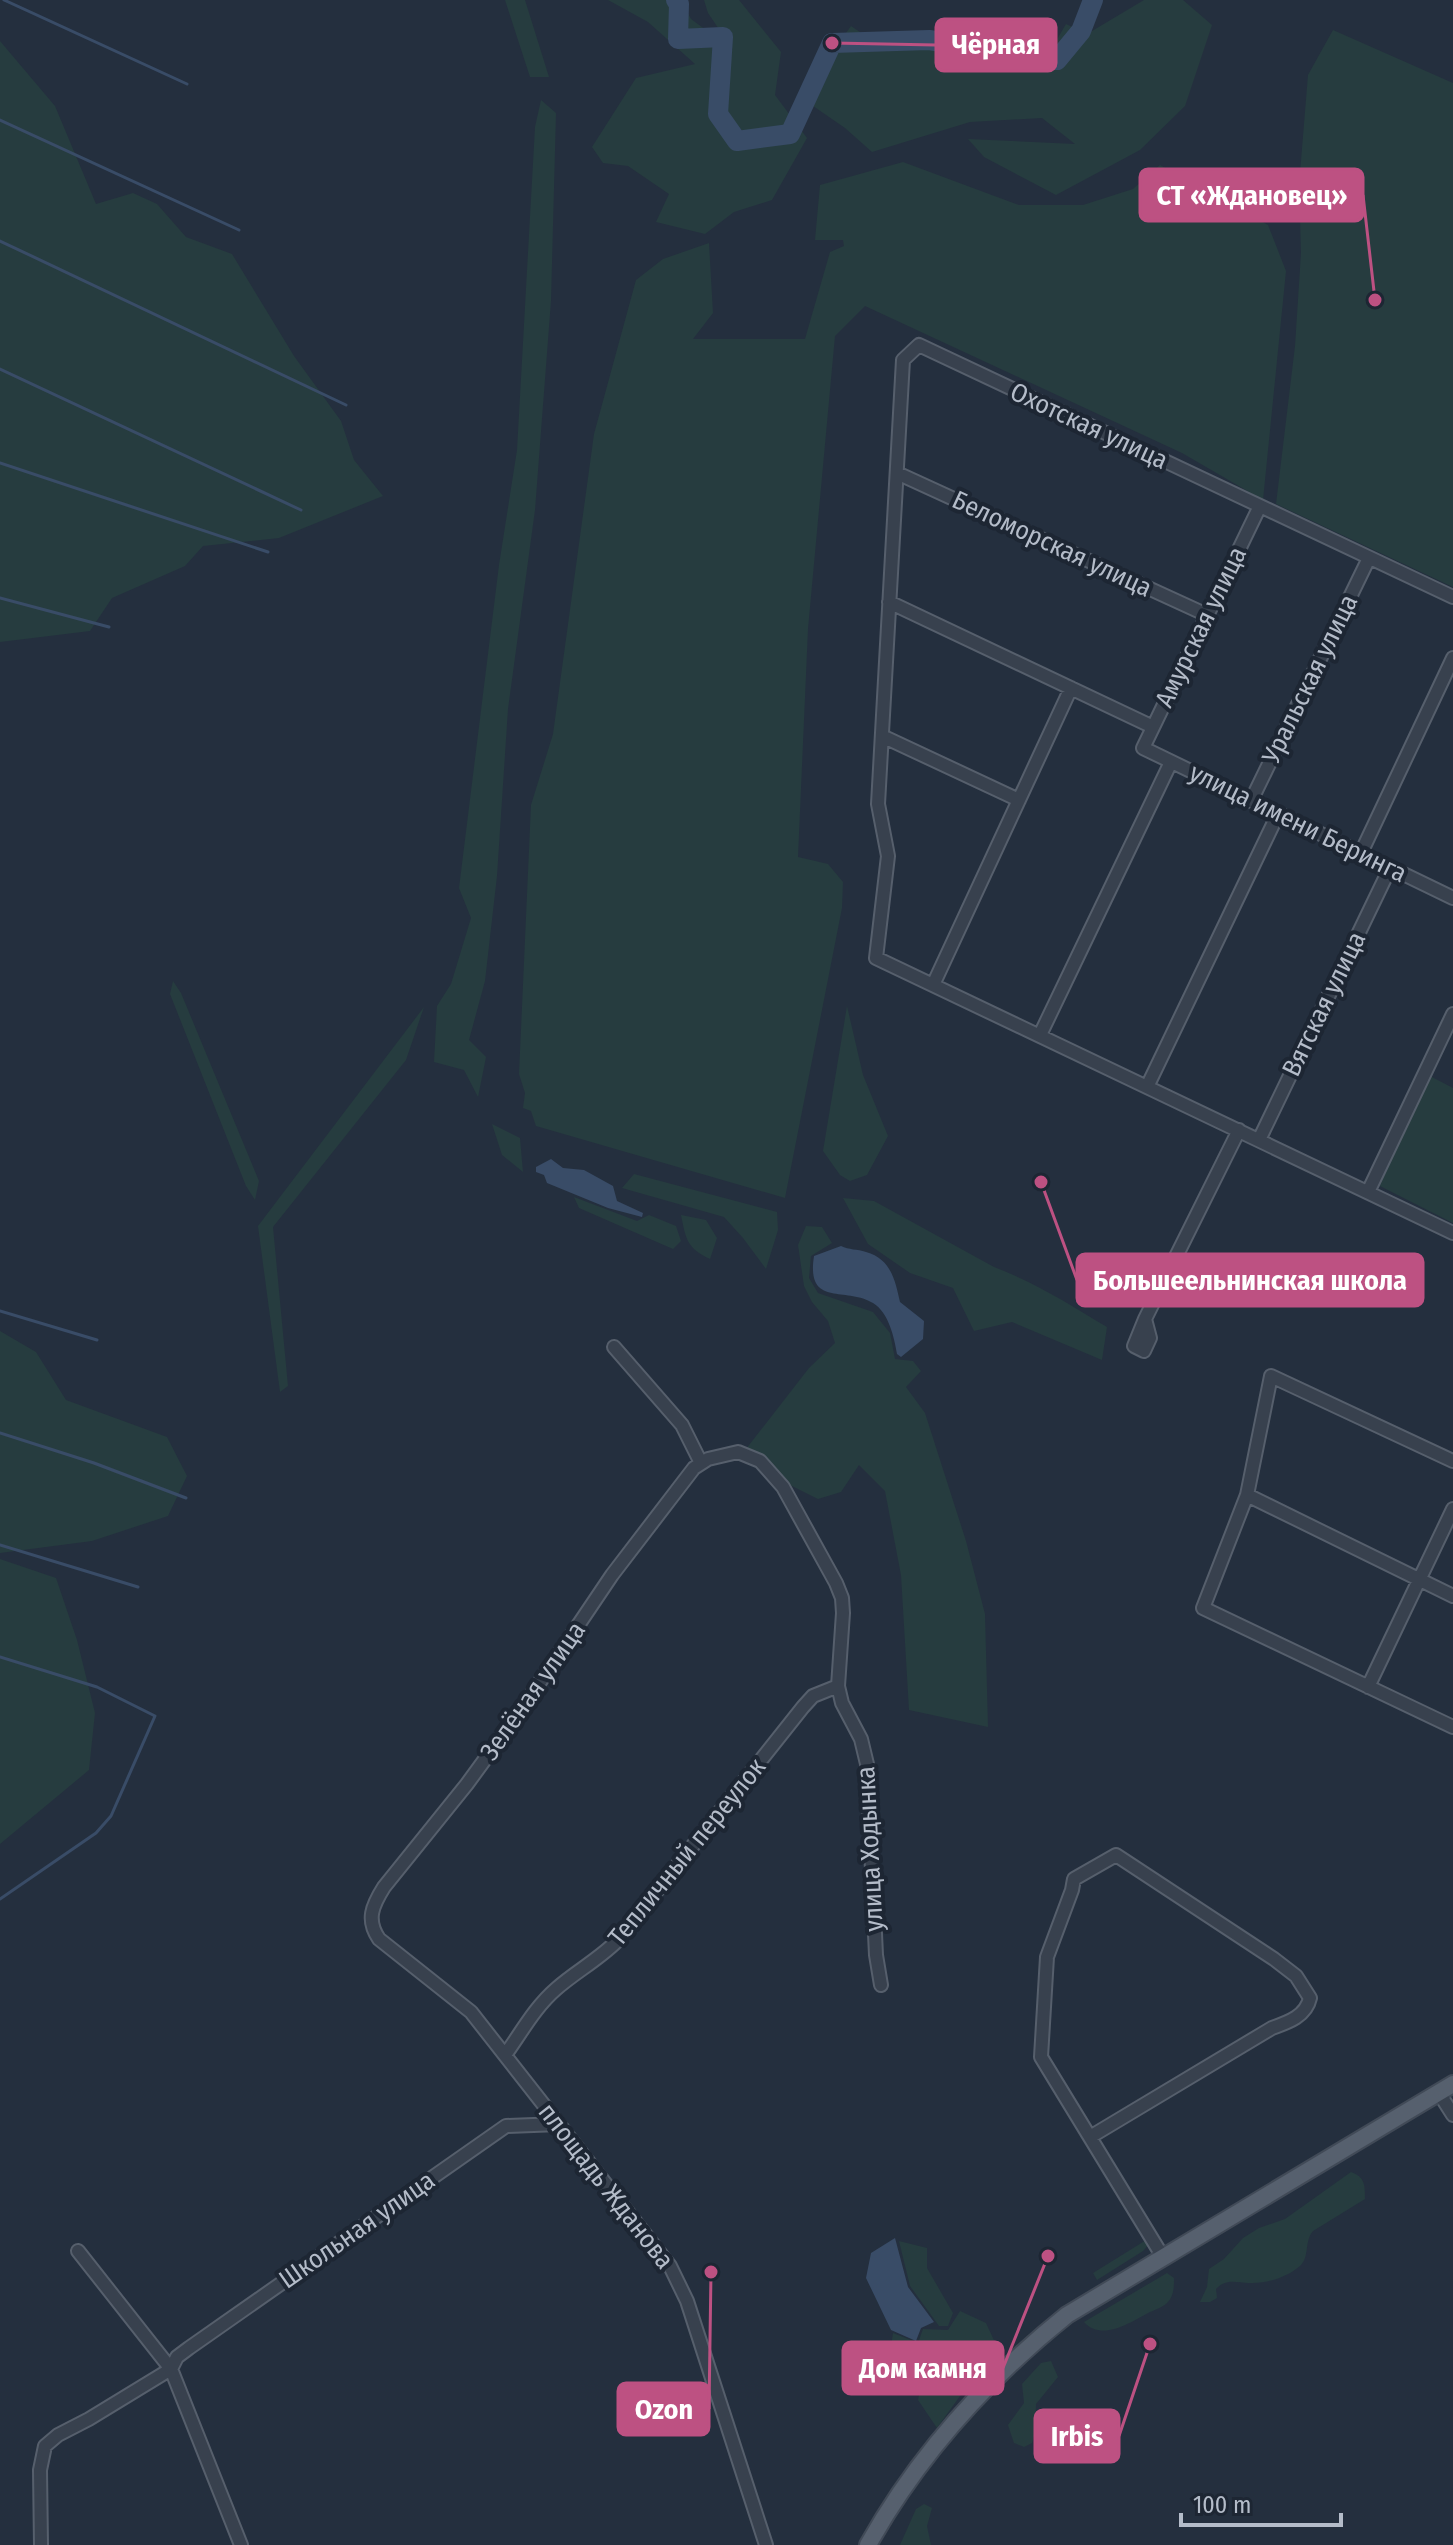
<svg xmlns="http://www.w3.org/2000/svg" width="1453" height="2545" viewBox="0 0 1453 2545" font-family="'Fira Sans Condensed',sans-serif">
  <rect width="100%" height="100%" fill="#242f3e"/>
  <path fill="#263c3f" d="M 505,0 L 525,0 L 549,77 L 530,77 Z
    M 608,0 L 681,0 L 691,19 L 733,50 L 708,13 L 704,0 L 739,0 L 781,52 L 775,95 L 807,138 L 772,200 L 734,212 L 705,234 L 656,222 L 669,194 L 628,166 L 603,163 L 592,147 L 636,78 L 695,64 L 648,22 Z
    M 1144,0 L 1183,0 L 1212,25 L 1185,106 L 1140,150 L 1056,195 L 984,157 L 968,139 L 1075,144 L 1042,118 L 970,122 L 872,152 L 845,128 L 800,97 L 851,26 L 885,49 L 1021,34 L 1049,53 L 1066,24 L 1087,34 Z
    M 1333,30 L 1453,83 L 1453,587 L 1276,504 L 1295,346 L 1301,253 L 1299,185 L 1308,75 Z
    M 0,41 L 55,106 L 96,204 L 133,193 L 157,204 L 186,237 L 232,254 L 294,356 L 341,421 L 354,460 L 383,496 L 279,538 L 203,546 L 185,566 L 112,598 L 90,631 L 0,642 Z
    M 541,100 L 556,113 L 551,301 L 535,510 L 508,709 L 497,876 L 485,981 L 469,1040 L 486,1057 L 478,1097 L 464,1070 L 434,1062 L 437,1006 L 451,984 L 471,918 L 459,888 L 499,565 L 517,450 L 535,127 Z
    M 903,162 L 1019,205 L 1083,205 L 1133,189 L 1160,165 L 1268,225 L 1286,271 L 1263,500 L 1182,453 L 865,306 L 835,336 L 808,629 L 798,857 L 828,864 L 843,882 L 842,908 L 785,1198 L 536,1126 L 531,1111 L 523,1108 L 525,1093 L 519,1074 L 531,805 L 553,734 L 594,434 L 636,280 L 663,259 L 709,243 L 713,313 L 693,339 L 805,339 L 830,252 L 844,246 L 843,240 L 815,240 L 820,185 Z
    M 173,981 L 181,993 L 259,1181 L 255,1200 L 246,1186 L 170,994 Z
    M 847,1006 L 863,1075 L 888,1136 L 867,1175 L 850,1181 L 840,1175 L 823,1151 Z
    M 424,1007 L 406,1060 L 273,1227 L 288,1386 L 280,1392 L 258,1226 Z
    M 1430,1076 L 1453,1088 L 1453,1223 L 1376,1184 Z
    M 492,1124 L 520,1138 L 523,1172 L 502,1155 Z
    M 634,1174 L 777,1212 L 778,1230 L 766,1269 L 743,1238 L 724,1217 L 622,1188 Z
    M 574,1197 L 637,1221 L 649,1215 L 676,1226 L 681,1241 L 673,1249 L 579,1208 Z
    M 843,1198 L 874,1201 L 994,1267 C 1034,1282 1071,1305 1107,1327 L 1102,1360 L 1012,1322 L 974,1331 L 953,1288 L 910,1273 L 868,1244 Z
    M 681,1215 L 706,1220 L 717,1238 L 710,1259 C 687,1248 686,1240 681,1215 Z
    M 806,1226 L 822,1227 L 832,1243 L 811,1256 L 809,1278 L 818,1293 L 873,1312 L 890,1333 L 895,1359 L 913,1361 L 921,1371 L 906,1387 L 925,1413 L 966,1541 L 985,1614 L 988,1727 L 909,1710 L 901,1575 L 885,1491 L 859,1465 L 841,1492 L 818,1499 L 788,1484 L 762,1455 L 746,1449 L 809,1368 L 835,1343 L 828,1321 L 812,1302 L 804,1286 L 798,1245 Z
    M 0,1331 L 36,1352 L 66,1400 L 167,1437 L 187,1476 L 168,1516 L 92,1541 L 0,1553 Z
    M 0,1559 L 56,1578 L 77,1640 L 95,1713 L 89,1770 L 0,1844 Z
    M 1351,2172 C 1365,2177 1365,2185 1365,2199 L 1313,2231 C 1304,2241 1310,2257 1300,2266 C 1287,2277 1269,2283 1252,2283 C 1238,2284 1228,2277 1216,2289 L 1217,2298 L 1210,2302 L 1200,2302 L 1207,2287 L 1209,2269 L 1224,2259 L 1243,2238 L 1259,2228 L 1285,2219 Z
    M 1151,2237 L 1151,2242 L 1143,2251 L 1097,2280 L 1093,2273 Z
    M 899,2241 L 927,2248 L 927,2268 L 953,2313 L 948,2326 L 939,2326 L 910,2286 Z
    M 1167,2273 L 1174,2278 C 1174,2287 1174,2296 1167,2303 C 1163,2307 1155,2310 1150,2312 C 1131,2322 1102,2342 1084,2322 Z
    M 960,2311 L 986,2323 L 998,2349 L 995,2364 L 960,2396 L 937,2428 L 918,2400 L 924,2367 L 896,2358 L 891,2346 L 893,2333 L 918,2343 L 923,2329 L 948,2330 Z
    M 1051,2361 L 1058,2377 L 1036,2404 L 1035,2434 L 1032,2443 L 1024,2447 L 1014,2443 L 1008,2425 L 1024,2403 L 1022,2384 L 1041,2363 Z
    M 924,2504 L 932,2508 L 927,2526 L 931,2545 L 900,2545 L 916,2509 Z"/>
  <path fill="#394c67" d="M 551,1159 L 563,1168 L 584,1170 L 613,1186 L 617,1201 L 643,1213 L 642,1217 L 608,1208 L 547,1183 L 544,1175 L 536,1172 L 536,1167 Z
    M 841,1246 C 849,1250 857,1249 866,1252 C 891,1259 895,1280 900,1302 L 924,1321 L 923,1339 L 901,1357 L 897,1354 C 894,1337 889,1313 873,1303 C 845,1286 806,1308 814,1256 Z
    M 895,2238 L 908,2287 L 934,2322 L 921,2328 L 916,2341 L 891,2330 L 866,2278 L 871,2253 Z"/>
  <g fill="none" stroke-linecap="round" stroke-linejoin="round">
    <path stroke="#394c67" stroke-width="3" d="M 4,0 L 187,84
      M 0,120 L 239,230
      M 0,241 L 346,405
      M 0,369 L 301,510
      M 0,463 L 268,552
      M 0,598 L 109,627
      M 0,1311 L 97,1340
      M 0,1433 L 94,1463 L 186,1498
      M 0,1545 L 138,1587
      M 0,1657 L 97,1687 L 155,1716 L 111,1816 L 96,1833 L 0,1899"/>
    <path stroke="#394c67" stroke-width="20" d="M 676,0 L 679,4 L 678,39 L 723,37 L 718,114 L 737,141 L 790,134 L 832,43 L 929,40 L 1057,60 L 1081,31 L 1093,0"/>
    <g stroke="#565f6c" stroke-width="16">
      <path id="minor" d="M 897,473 L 1207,615
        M 1260,506 L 1143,748 L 1453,898
        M 1453,597 L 919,345 L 903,360 L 878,804 L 888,856 L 876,958 L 1453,1233
        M 889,602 L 1153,727
        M 882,736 L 1019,800
        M 1251,801 L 1369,558
        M 1360,855 L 1453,658
        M 933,985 L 1071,688
        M 1040,1035 L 1171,762
        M 1147,1087 L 1278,814
        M 1259,1140 L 1390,868
        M 1368,1192 L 1453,1014
        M 1145,1319 L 1150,1338 L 1144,1351 L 1134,1346 L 1145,1319 L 1239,1130
        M 614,1347 L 682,1425 L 701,1463
        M 1453,1461 L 1271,1376 L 1247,1495 L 1203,1608 L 1453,1727
        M 1247,1495 L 1453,1596
        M 1368,1687 L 1453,1509
        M 505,2055 C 521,2033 535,2007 556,1989 C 575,1972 598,1960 617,1941 L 803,1707 L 813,1696 L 838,1686
        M 1439,2093 L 1453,2115
        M 1090,2137 L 1272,2028 C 1289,2022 1306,2016 1310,1998 L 1296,1976 L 1274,1959 L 1116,1855 L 1074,1879 L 1072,1890 L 1047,1957 L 1041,2057 L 1163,2257
        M 78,2251 L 171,2369 L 241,2545
        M 171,2369 L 177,2357 L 189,2348 L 506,2126 L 559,2124
        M 41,2545 L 40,2470 L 45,2446 L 58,2435 L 89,2419 L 171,2369
        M 766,2545 L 687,2301 L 670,2266 L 471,2012 L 379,1939 C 366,1920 372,1906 384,1887 L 467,1784 L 521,1710 L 612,1575 L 694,1468 L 708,1459 L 738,1452 L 760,1461 L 783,1487 L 836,1583 L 842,1598 L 843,1613 L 838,1686 L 842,1703 L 861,1739 L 867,1764 L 876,1955 L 881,1985"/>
    </g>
    <g stroke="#414a57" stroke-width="20">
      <path id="major" d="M 868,2545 C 919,2454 986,2380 1067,2315 L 1453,2084"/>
    </g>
    <use href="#minor" stroke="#38414e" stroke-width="12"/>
    <use href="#major" stroke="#56606e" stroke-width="16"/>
  </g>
  <g text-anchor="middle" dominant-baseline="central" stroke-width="8" stroke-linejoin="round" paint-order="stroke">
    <g font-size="26" fill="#b4bcc9" stroke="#1d2633">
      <text transform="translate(1089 426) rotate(25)">Охотская улица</text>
      <text transform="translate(1052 544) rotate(25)">Беломорская улица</text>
      <text transform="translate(1201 627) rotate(-64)">Амурская улица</text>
      <text transform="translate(1310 679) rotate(-64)">Уральская улица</text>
      <text transform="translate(1298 823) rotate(26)">улица имени Беринга</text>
      <text transform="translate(1324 1004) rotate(-64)">Вятская улица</text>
      <text transform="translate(533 1691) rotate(-55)">Зелёная улица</text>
      <text transform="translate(870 1849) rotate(-93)">улица Ходынка</text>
      <text transform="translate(687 1852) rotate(-51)">Тепличный переулок</text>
      <text transform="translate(606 2186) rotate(52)">площадь Жданова</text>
      <text transform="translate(357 2230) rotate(-35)">Школьная улица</text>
    </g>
  </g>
  <path fill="none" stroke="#bd5182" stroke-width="3" d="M832 43L936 45M1375 300L1363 195M1041 1182L1077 1280M1048 2256L1003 2368M711 2272L709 2409M1150 2344L1119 2436"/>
  <g fill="#bd5182" stroke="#1d2633" stroke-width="3">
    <circle cx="832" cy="43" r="8"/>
    <circle cx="1375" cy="300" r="8"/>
    <circle cx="1041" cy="1182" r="8"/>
    <circle cx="1048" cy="2256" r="8"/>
    <circle cx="711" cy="2272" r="8"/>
    <circle cx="1150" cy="2344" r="8"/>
  </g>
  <g fill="#bd5182" stroke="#bd5182" stroke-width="3">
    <rect x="936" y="19" width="120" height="52" rx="8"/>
    <rect x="1140" y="169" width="223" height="52" rx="8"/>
    <rect x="1077" y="1254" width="346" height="52" rx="8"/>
    <rect x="843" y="2342" width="160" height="52" rx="8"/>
    <rect x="618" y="2383" width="91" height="52" rx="8"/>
    <rect x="1035" y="2410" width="84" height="52" rx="8"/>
  </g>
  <g font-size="28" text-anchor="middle" font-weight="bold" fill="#fff">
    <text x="996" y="54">Чёрная</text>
    <text x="1252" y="205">СТ «Ждановец»</text>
    <text x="1250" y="1290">Большеельнинская школа</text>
    <text x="923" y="2378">Дом камня</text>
    <text x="664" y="2419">Ozon</text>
    <text x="1077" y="2446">Irbis</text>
  </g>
  <path d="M1181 2513v12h160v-12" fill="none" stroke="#b4bcc9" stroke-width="4"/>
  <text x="1193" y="2513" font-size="24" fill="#b4bcc9" stroke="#1d2633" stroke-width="6" paint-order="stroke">100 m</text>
</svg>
